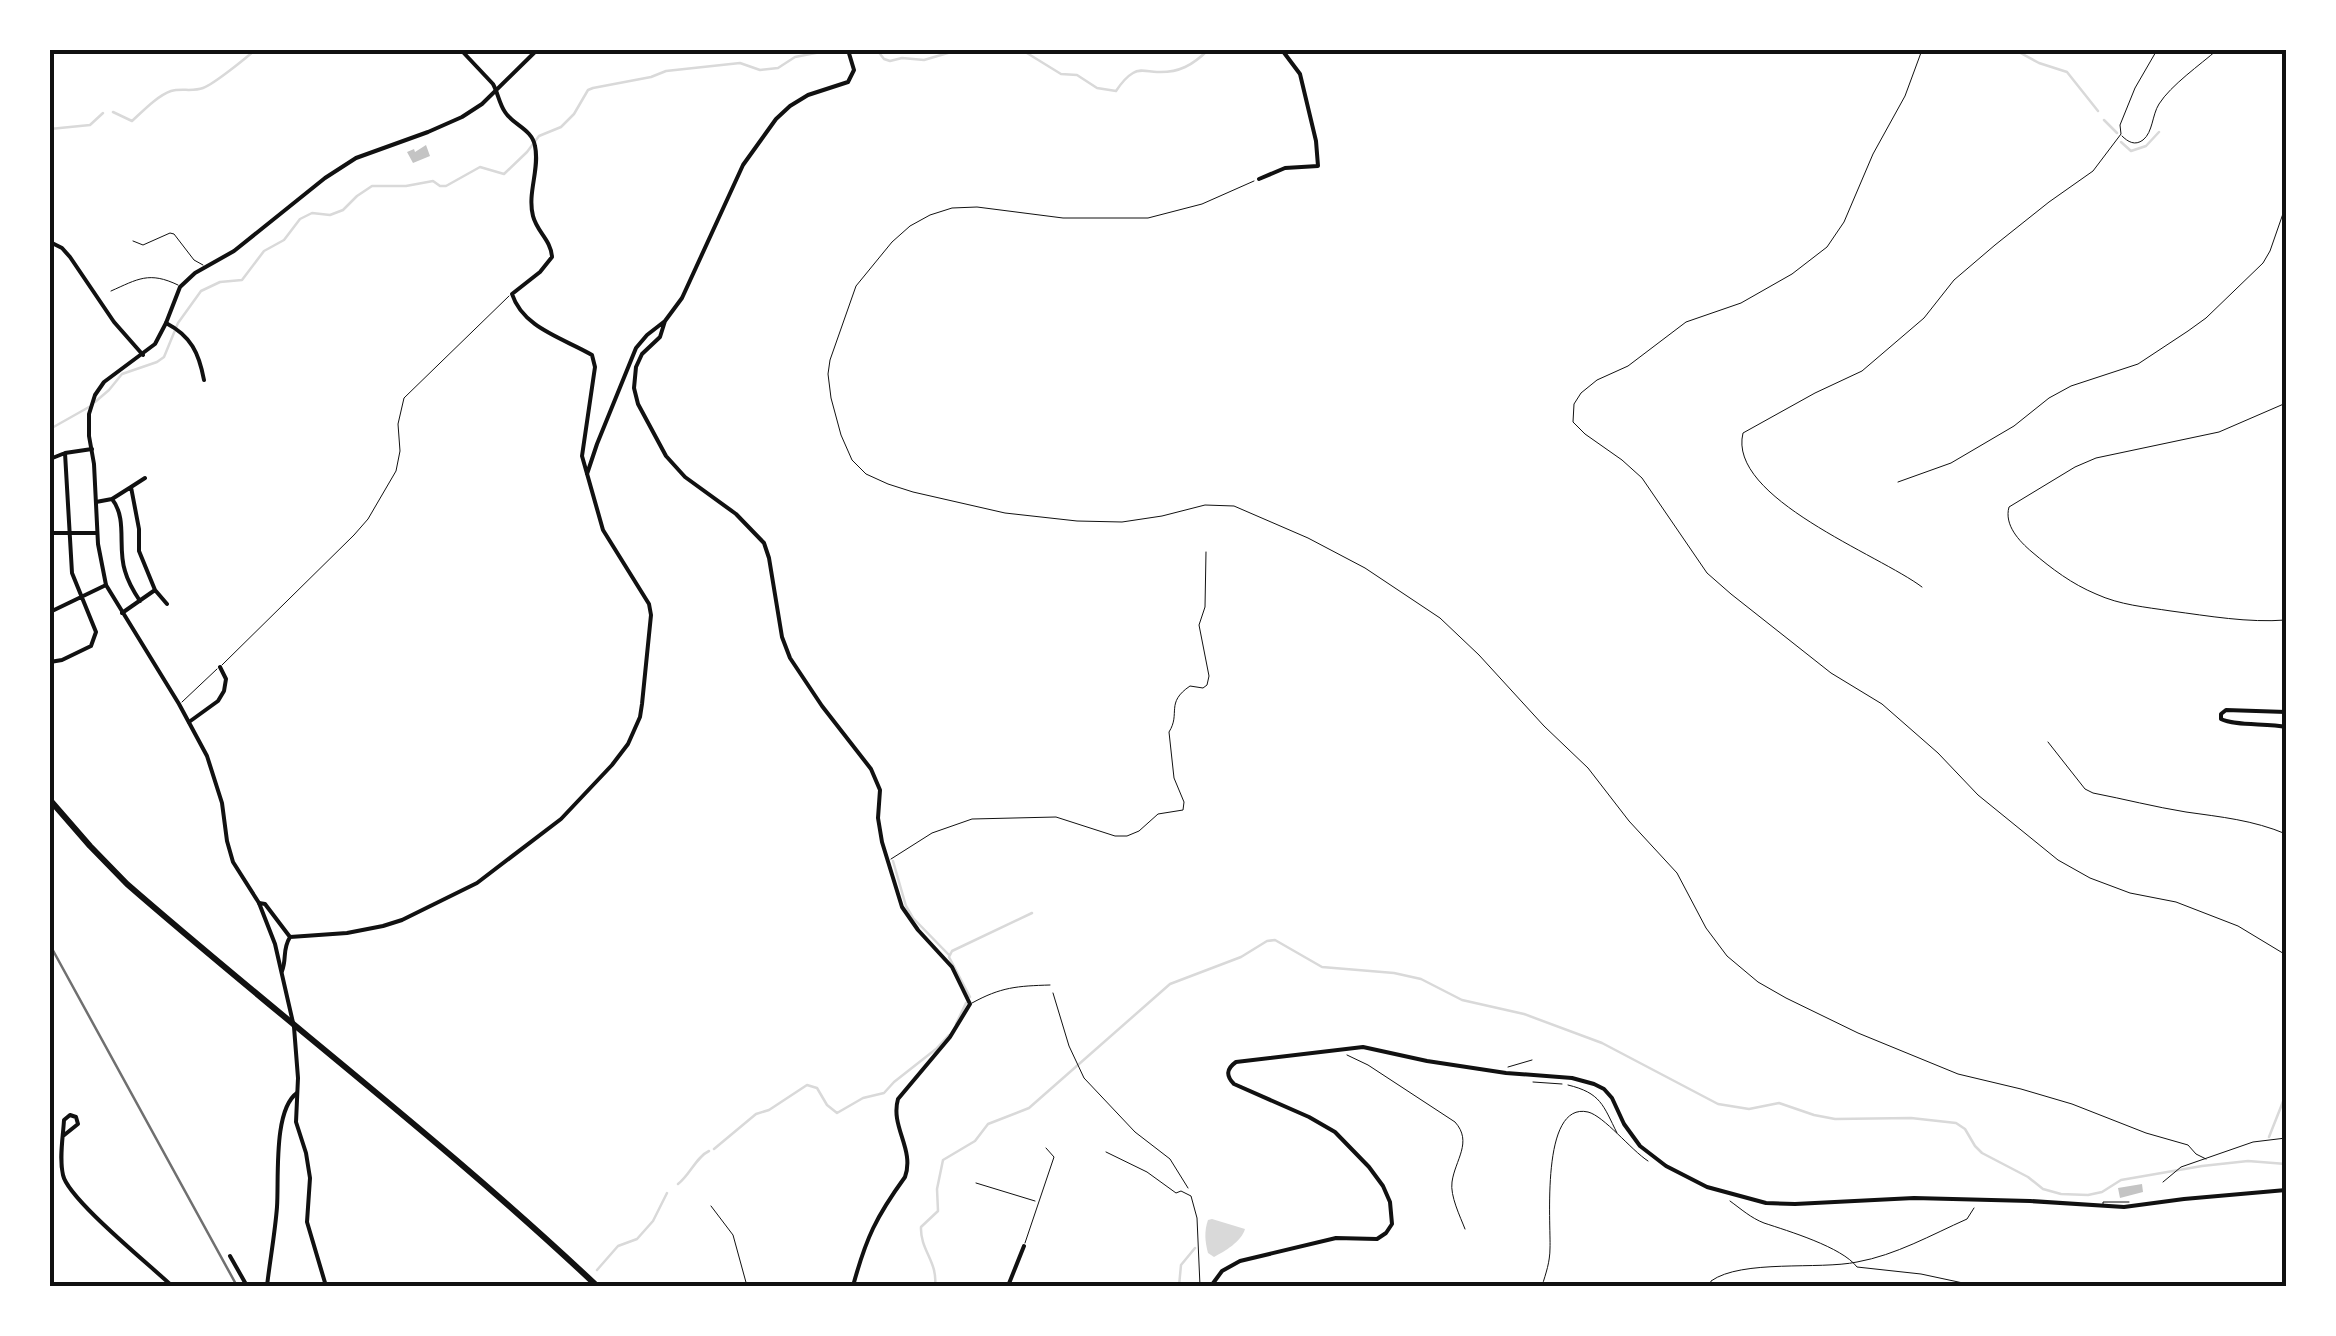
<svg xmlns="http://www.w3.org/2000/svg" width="2336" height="1336" viewBox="0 0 2336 1336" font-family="Inter,sans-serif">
  <rect width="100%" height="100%" fill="#fff"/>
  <path fill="#d9d9d9" d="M 1212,1219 L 1245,1229 C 1241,1242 1225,1251 1214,1257 L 1208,1253 C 1205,1242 1204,1231 1208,1220 Z"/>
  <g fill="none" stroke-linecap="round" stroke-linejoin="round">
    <path stroke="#d9d9d9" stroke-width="2.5" d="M 877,50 L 884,59 L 890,61 L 902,58 L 924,60 L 958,50
      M 1022,50 L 1061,74 L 1077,75 L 1097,88 L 1116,91 C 1120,85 1126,77 1133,73 C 1140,68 1149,72 1157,72 C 1179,73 1193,65 1208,50
      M 2015,50 L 2039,63 L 2067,72 L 2098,111
      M 113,112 L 132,121 C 143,111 157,96 171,91 C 181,88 193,92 203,88 C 214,84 246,58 255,50
      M 2104,120 L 2117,133
      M 50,129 L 90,125 L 103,113
      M 2121,142 L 2131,151 L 2146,146 L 2159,132
      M 95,402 L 109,390 L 122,374 L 157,362 L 164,357 L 178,323 L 201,291 L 220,282 L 242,280 L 264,251 L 284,240 L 300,219 L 312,213 L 330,215 L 343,210 L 357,196 L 372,186 L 406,186 L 433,181 L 440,186 L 446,186 L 480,167 L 504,174 L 527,152 L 539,136 L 561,127 L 574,114 L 588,90 L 593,88 L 651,77 L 666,71 L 740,63 L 760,70 L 778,68 L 795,57 L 831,50
      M 50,429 L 89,407
      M 893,861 L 906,906 L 913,918 L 949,955
      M 970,997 L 949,957 L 952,951 L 1032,913
      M 956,1024 L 966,1003
      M 2269,1137 L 2286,1094
      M 714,1149 L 756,1114 L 769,1110 L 807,1085 L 817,1088 L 827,1105 L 837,1113 L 863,1098 L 884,1093 L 894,1082 L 936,1049 L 949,1035
      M 678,1184 C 690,1175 696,1157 709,1151
      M 597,1270 L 618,1246 L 637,1239 L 653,1221 L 667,1193
      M 935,1286 C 938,1262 920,1250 921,1227 L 938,1211 L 937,1189 L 943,1160 L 975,1141 L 988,1124 L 1029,1108 L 1170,984 L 1241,957 L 1267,941 L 1275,940 L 1322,967 L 1394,973 L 1421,979 L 1462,1000 L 1524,1014 L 1602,1043 L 1718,1104 L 1749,1109 L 1779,1103 L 1814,1115 L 1835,1119 L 1911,1118 L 1956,1123 L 1965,1129 L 1975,1146 L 1982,1153 L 2028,1177 L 2043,1189 L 2061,1194 L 2088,1195 L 2102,1192 L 2121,1180 L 2202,1166 L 2248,1161 L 2286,1164
      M 1179,1286 L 1181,1265 L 1195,1248"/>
  </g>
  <path fill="#c4c4c4" d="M 426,145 L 430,156 L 413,163 L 407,152 L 414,149 L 415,152 Z
    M 2142,1184 L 2143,1192 L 2120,1198 L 2118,1188 Z"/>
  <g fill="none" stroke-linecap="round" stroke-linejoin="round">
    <path stroke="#111" stroke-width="1" d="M 1922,50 L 1905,96 L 1873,154 L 1844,222 L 1827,247 L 1792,274 L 1741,303 L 1686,322 L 1628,366 L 1597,380 L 1581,393 L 1574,404 L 1573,422 L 1585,434 L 1622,460 L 1642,478 L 1707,573 L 1731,594 L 1831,673 L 1882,704 L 1938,753 L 1978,795 L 2058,860 L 2090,878 L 2130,893 L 2176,902 L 2238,926 L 2286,955
      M 2122,136 C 2128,142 2135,146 2143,140 C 2153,132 2152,115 2159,104 C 2171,85 2200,65 2217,50
      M 1254,181 L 1202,204 L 1148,218 L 1063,218 L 977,207 L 952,208 L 930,215 L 910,226 L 892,242 L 856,286 L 830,360 L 828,374 L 831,398 L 841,435 L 852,460 L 866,474 L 888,484 L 913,492 L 1005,513 L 1077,521 L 1122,522 L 1162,516 L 1205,505 L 1234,506 L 1308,538 L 1365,568 L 1440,618 L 1479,655 L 1544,726 L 1588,768 L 1629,821 L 1677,873 L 1706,928 L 1727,956 L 1758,982 L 1786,998 L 1858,1033 L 1958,1074 L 2021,1089 L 2072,1104 L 2146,1133 L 2188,1145 L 2196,1154 L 2206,1159
      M 2286,403 L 2219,432 L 2096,458 L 2075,467 L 2009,507 C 2004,525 2019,541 2032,552 C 2052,569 2072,584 2096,594 C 2120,605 2145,607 2171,611 C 2209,616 2248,623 2286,620
      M 1898,482 L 1951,463 L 2014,426 L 2049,398 L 2071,386 L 2138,364 L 2188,331 L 2206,318 L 2263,263 L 2270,251 L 2286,205
      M 1922,587 C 1880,555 1727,498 1743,433 L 1815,393 L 1862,371 L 1924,318 L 1954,280 L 1995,245 L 2049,202 L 2093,171 L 2121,134 L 2120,125 L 2135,88 L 2157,50
      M 2048,742 L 2085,789 L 2093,793 C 2124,799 2155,807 2186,812 C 2221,817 2253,820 2286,834
      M 1053,993 L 1069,1046 L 1084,1078 L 1135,1132 L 1170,1159 L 1188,1188
      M 1347,1055 L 1368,1065 L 1455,1122 C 1473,1142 1455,1160 1452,1182 C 1450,1196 1460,1216 1465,1229
      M 1508,1067 L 1532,1060
      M 1533,1082 L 1562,1084
      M 1568,1085 C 1601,1093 1603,1105 1617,1133
      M 2163,1182 L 2181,1167 L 2253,1142 L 2286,1138
      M 1730,1201 C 1741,1209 1751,1218 1764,1223 C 1788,1231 1842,1247 1857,1267 L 1921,1274 L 1977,1286
      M 1542,1286 C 1546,1273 1550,1262 1550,1248 C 1551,1225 1540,1101 1588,1112 C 1604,1116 1631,1150 1648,1161
      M 1710,1286 L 1711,1281 C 1742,1259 1819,1270 1857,1262 C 1896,1255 1931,1235 1967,1219 L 1974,1208"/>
    <path stroke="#111" stroke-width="1" d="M 133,241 L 143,245 L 170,233 L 174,234 L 194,260 L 203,265
      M 111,291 C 138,279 149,271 178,285
      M 222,665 L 354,535 L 368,519 L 396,471 L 400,451 L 398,424 L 404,398 L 509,296
      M 182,702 L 217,669
      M 891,859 L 932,833 L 972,819 L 1056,817 L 1115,836 L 1127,836 L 1139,831 L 1158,814 L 1183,810 L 1184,802 L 1174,778 L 1169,732 C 1181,713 1165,703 1190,686 L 1203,688 L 1207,685 L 1209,676 L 1199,625 L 1205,607 L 1206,552
      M 972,1003 C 1001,987 1017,986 1050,985
      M 1106,1152 L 1147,1172 L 1176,1193 L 1181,1191 L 1191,1196 L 1197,1218 L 1200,1286
      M 976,1183 L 1035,1201
      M 2103,1204 L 2103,1202 L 2129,1202
      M 711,1206 L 733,1235 L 747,1286
      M 1025,1243 L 1054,1157 L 1046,1148"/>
    <path stroke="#111" stroke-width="4" d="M 848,50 L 854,70 L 848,82 L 808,95 L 790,106 L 776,119 L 743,165 L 682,298 L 665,321 L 660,337 L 642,354 L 636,367 L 634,388 L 638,404 L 666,456 L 685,477 L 736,514 L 764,543 L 769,558 L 782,637 L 790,658 L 822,706 L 871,769 L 880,790 L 878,818 L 882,842 L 902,907 L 918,930 L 952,967 L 970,1004 L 950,1037 L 898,1099 C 890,1127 915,1149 905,1177 C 876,1217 866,1238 853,1286
      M 1259,179 L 1285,168 L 1318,166 L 1316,141 L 1300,74 L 1282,50
      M 50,242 L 62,248 L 70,257 L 114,322 L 143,355
      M 166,323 C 191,336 199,353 204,380
      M 50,459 L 65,453 L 92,449
      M 587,474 L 597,444 L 636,348 L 647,335 L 665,321
      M 145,478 L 131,487 L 139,529 L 139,551 L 155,590
      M 112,499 C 128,519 117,548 125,571 C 128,582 134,592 140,601
      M 96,502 L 112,499 L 131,487
      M 50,533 L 97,533
      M 50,612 L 106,585
      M 122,613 L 155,590 L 167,604
      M 50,662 L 62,660 L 91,646 L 96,632 L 72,573 L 65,453
      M 189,722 L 218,701 L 224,691 L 226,679 L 220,667
      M 259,903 L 265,904 L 290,937 C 282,950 287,958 282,971
      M 290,937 L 347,933 L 383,926 L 402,920 L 477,883 L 561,819 L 612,765 L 628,744 L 640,717 L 642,704 L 651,615 L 649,604 L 603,530 L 582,456 L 595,367 L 592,355 C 563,338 523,328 512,294 L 540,272 L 552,257 C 551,240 537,232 533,216 C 527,193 540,169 535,146 C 532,129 513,125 505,112 C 499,103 498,93 493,84 L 461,50
      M 63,1136 L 78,1124 L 76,1117 L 70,1115 L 64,1120 C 63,1138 59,1158 63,1175 C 68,1199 150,1265 172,1286
      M 230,1256 L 247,1286
      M 267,1286 C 270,1260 275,1233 277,1207 C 279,1179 273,1110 297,1093
      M 1008,1286 L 1024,1246"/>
    <path stroke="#111" stroke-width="4" d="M 2286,712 L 2226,710 L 2221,714 L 2221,719 C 2234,726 2267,723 2286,727
      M 326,1286 L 307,1222 L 310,1178 L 306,1153 L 296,1122 L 298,1078 L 294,1027 L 275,944 L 259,903 L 233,862 L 227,841 L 222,803 L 207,756 L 179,704 L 106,585 L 98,544 L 94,464 L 89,436 L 89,414 L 95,395 L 104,382 L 155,344 L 166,323 L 180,287 L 195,273 L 234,251 L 325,178 L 356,158 L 428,132 L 462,117 L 482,104 L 537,50
      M 1211,1286 L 1222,1271 L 1240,1261 L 1336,1238 L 1377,1239 L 1386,1233 L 1392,1224 L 1390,1202 L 1383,1186 L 1369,1167 L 1335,1132 L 1309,1117 L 1234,1084 C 1226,1076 1226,1069 1236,1062 L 1363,1047 L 1427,1061 L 1506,1073 L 1572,1078 L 1594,1084 L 1604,1089 L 1612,1098 L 1624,1124 L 1640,1146 L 1666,1166 L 1707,1187 L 1766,1203 L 1795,1204 L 1914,1198 L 2030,1201 L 2124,1207 L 2184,1199 L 2286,1190"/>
    <path stroke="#111" stroke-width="6" d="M 50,800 L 90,846 L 127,884 C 283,1020 447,1144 597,1286"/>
    <path stroke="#707070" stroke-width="2.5" d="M 50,945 L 237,1286"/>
  </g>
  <rect width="2336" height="1336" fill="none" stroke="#ffffff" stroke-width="105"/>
  <rect x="52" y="52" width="2232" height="1232" fill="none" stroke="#111" stroke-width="4"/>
</svg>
